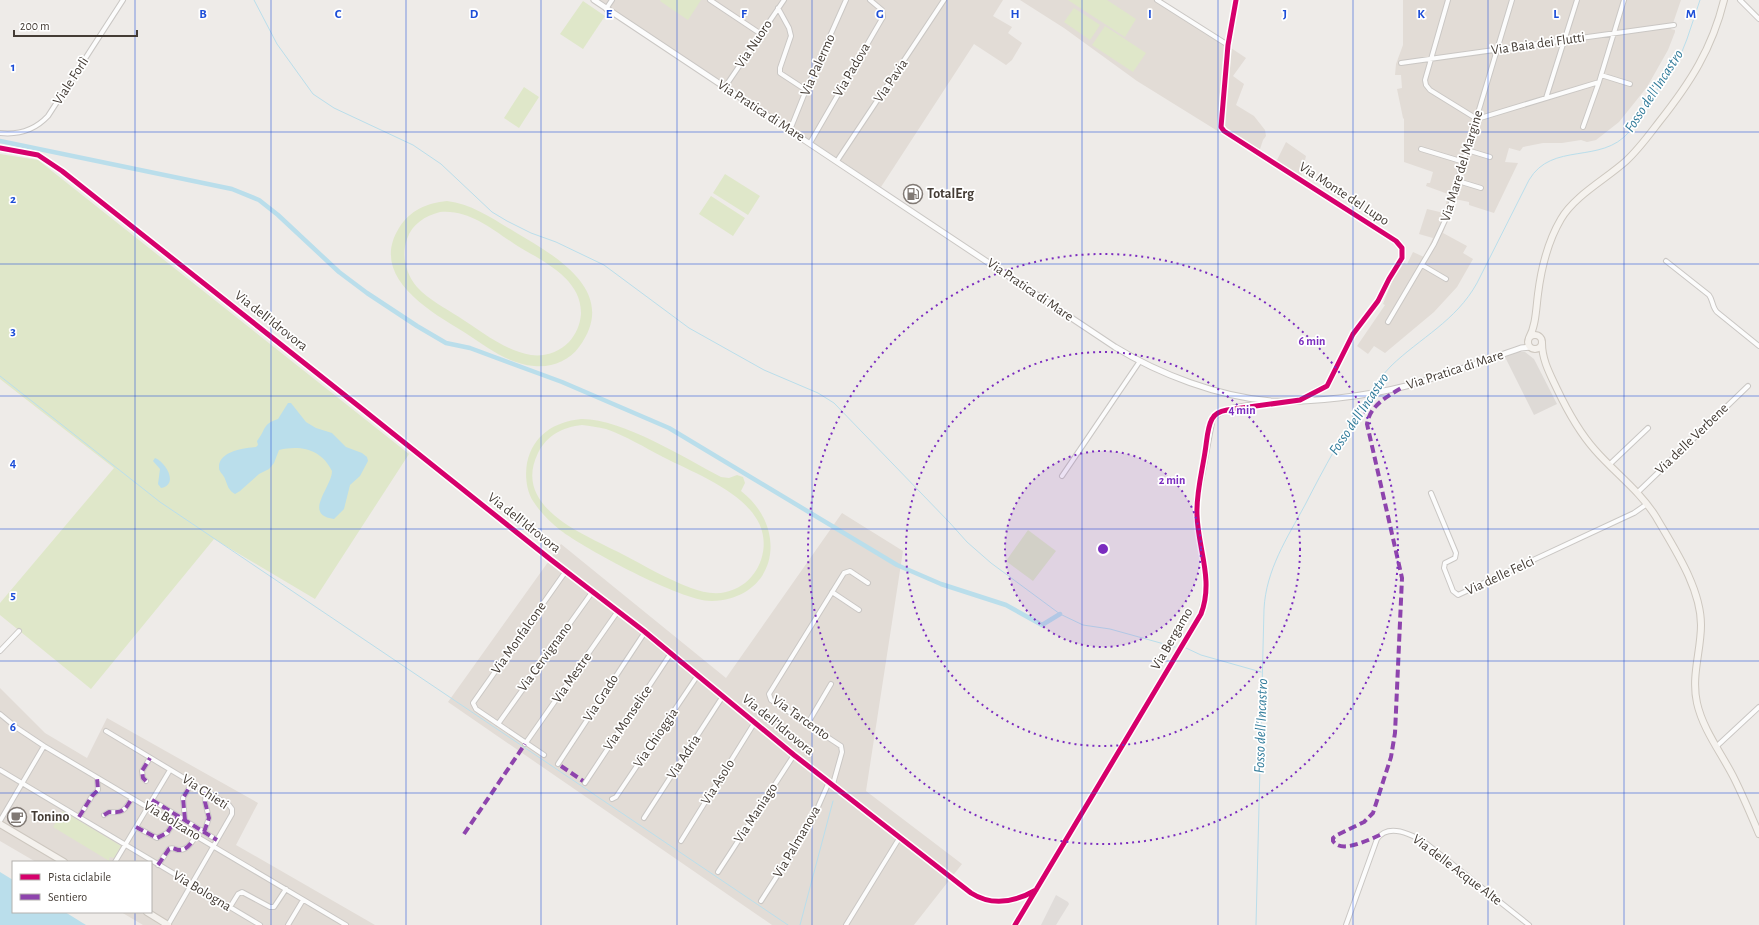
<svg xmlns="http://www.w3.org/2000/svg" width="1759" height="925" viewBox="0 0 1759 925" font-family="'Alegreya Sans',sans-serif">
  <rect width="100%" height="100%" fill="#eeebe8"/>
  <path fill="#e2dcd6" d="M 598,0 L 1003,0 L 993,16 L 1012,27 L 1008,33 L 1022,43 L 1012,60 L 1006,65 L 974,44 L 881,187 Z
    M 1020,0 L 1159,0 L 1246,58 L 1233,76 L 1244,84 L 1236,105 L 1254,116 L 1265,130 L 1266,136 L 1263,140 L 1260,149 L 1261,153 L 1276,162 L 1286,142 L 1306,156 L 1300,182 L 1137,81 L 1064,28 Z
    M 1403,0 L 1681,0 L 1671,29 L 1675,30 L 1675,32 L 1668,50 L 1647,87 L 1619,122 L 1596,140 L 1587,142 L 1581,140 L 1562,143 L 1543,143 L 1523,147 L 1520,151 L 1509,148 L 1505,162 L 1518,163 L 1494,213 L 1469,205 L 1469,202 L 1455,199 L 1443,233 L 1467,246 L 1463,253 L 1473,259 L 1457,287 L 1434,312 L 1385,353 L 1374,346 L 1368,354 L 1357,346 L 1385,305 L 1383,304 L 1392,281 L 1404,263 L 1407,264 L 1413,252 L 1424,257 L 1433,238 L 1419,234 L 1427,209 L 1444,213 L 1448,194 L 1426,186 L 1427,183 L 1430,183 L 1433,172 L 1404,162 L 1404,119 L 1403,118 L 1397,89 L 1402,88 L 1401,75 L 1395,75 L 1396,64 L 1403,45 Z
    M 842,513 L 903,551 L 866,791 L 962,864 L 914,925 L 772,925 L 448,702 L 561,544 L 726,678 Z
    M 0,688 L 45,733 L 87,758 L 107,718 L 258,803 L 236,845 L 375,925 L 143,925 L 121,912 L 151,912 L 151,862 L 36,862 L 0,841 Z"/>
  <path fill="#dedad6" d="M 1516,352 L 1525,352 L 1534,359 L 1557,404 L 1534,415 L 1505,357 Z"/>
  <path fill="#dfe7c9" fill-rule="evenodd" d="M 661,0 L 701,0 L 688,20 L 660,1 Z
    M 1068,0 L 1107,0 L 1136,19 L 1125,37 Z
    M 583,1 L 605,16 L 583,49 L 560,34 Z
    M 1074,8 L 1100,25 L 1090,40 L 1064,22 Z
    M 1105,26 L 1146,53 L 1133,72 L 1092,45 Z
    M 524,87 L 539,97 L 519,128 L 504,118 Z
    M 0,154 L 38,160 L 409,454 L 315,599 L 214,539 L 91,689 L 0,615 L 0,603 L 114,468 L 0,379 Z
    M 725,174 L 760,196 L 748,215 L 713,193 Z
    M 711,196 L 745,218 L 733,236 L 699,214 Z
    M 447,201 C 472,204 493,219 515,232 C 556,256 620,292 579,347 C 569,361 551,368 534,366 C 509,364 488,348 467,334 C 433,313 368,278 399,228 C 410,210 427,203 447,201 ZM 440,212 C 469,209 493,230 516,245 C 542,261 582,278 581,314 C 580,325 576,334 569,342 C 559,352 545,357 531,355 C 505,351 481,331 459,317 C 445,308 429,300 417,287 C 406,274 401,256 407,239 C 412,224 425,216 440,212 Z
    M 581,419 C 621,418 685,458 721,477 L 729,478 L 737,475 L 743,477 L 745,483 L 741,491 C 789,528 778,598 712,601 C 683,602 585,549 560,530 C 550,522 540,512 533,501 C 526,490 525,475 527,463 C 533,435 554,422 581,419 ZM 582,425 C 590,426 598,427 606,429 C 626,436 644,447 663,457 C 692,472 738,489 756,518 C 774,545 759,585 726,592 C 714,595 702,592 691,588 C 667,579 645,566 622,554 C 586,535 511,508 538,453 C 547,435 563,427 582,425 Z
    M 1028,530 L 1056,551 L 1033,581 L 1006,561 Z
    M 63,811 L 121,846 L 114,858 L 110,857 L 109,859 L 111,862 L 53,827 Z"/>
  <path fill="#e0dcd9" d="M 1056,895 L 1068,902 L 1069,904 L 1056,925 L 1041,925 Z"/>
  <path fill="#badeeb" d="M 288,403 L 291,403 L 306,422 L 316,428 L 332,433 L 346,447 L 362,453 L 367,457 L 368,461 L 360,476 L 350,485 L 344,509 L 334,519 C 302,515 332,487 332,471 C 321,449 301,445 279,450 L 274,463 L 269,469 L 259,474 L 240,491 L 235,494 C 228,490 228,486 225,479 C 224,475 219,472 219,468 C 218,451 245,448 256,447 L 258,445 L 257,441 C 266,430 262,424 278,419 Z
    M 155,458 C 166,462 179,485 161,488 L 158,484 L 160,469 L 153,461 Z
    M 0,872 L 13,880 L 13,912 L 65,912 L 86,925 L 0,925 Z"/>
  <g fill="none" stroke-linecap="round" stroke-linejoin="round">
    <path stroke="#badeeb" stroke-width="1" d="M 254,0 L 277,44 L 313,94 L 334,108 L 413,145 L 441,164 L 492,212 L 507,221 L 531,233 L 556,242 L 604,265 L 689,328 L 764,370 L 818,393 L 834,403 L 950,523 L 967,542 L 991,563 L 1060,614 L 1083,625 L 1110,629 L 1175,647
      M 0,376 L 160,502 L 788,925
      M 1372,391 C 1378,382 1383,374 1391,366 C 1420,338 1456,321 1477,283 L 1529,180 C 1552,141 1601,165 1629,132 L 1681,54 L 1687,39 L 1700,0
      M 1186,648 L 1201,655 L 1261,672
      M 800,925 L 833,801
      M 1256,925 L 1264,609 C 1266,570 1287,538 1305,505 C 1324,468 1344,431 1368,397"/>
    <path stroke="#badeeb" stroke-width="4.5" d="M 0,141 L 232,189 L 259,200 L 278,215 L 339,272 L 367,293 L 417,326 L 446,343 L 470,348 L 562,382 L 669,428 L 897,565 L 941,584 L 1006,605 L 1042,625 L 1060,614"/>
    <g stroke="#cac7c4" stroke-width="6">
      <path id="minor" d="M 710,0 L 761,34
        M 1157,0 L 1228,45
        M 1236,0 L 1228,45 L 1221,127 L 1224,131 L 1396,241 L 1403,250 L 1402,260 L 1389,279 L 1378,301 L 1353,334 L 1329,384 L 1300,400
        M 1448,0 L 1425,80 L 1426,85 L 1430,90 L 1477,119 L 1599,82 L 1624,0
        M 1740,0 L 1759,19
        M 778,8 L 789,28 L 791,36 L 780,68 L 780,73 L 806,90
        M 606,9 L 612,0
        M 1401,63 L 1674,25
        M 1601,75 L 1630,84
        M 725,87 L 784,0
        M 1546,98 L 1577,0
        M 1583,127 L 1599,82
        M 790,130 L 806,90 L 846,0
        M 0,133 C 19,135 35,130 48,116 L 123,0
        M 810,143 L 883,17 L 882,10 L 870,0
        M 0,148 L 38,155 L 62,171 L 361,408 L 550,559 L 645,632 L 794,755 L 971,893 C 993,907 1015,902 1036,890
        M 1421,149 L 1464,162
        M 1467,150 L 1490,157
        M 837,161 L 944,0
        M 1458,181 L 1481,188
        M 1666,261 L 1709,295 C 1713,300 1712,307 1717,312 L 1759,346
        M 1422,265 L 1446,279
        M 1388,322 L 1434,244 L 1447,216 L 1512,0
        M 1609,465 L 1648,428
        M 1062,476 L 1140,361
        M 1431,493 L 1456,553 L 1455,558 L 1445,563 L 1444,568 L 1453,591 L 1458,595 L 1634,513 L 1647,504
        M 1637,493 L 1748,386
        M 832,592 L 859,610
        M 0,651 L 19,631
        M 0,714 L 17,728 L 44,746 L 346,925
        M 808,723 L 831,684
        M 498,724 L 593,591
        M 106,731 L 229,805 L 232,809 L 232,814 L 168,925
        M 525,744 L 618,611
        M 1717,746 L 1759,707
        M 544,755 L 476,709 L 473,703 L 566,571
        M 558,764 L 645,632
        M 0,770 L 260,925
        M 146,781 L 143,778 L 142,771 L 150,758
        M 585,783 L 671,653
        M 833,784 L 842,752 L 841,746 L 771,700 L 769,694 L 844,573 L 850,571 L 868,583
        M 612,799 L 616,797 L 698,675
        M 152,800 L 217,840
        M 104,815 L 109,812 C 124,813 125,810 132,798
        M 79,817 L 92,796 L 98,790 L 97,778
        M 644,818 L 723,696
        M 185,820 L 183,798 L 192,783
        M 0,821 L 44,746
        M 136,827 L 157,838 L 167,833 L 178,816
        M 204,832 L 209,818 L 205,802 L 206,792
        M 681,841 L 755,722
        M 115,862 L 170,770
        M 158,865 L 169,849 C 173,847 174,849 178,850 C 187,851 192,842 196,836
        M 718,872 L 794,755
        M 761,901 L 810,825 L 829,782
        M 230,907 L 238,894 L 242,892 L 270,907 L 274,907 L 286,889
        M 288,925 L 303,900
        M 846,925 L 900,837
        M 1346,925 L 1377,839 C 1389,822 1413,835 1427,844 L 1529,925"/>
    </g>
    <g stroke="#cac7c4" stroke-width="7">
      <path id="tertiary" d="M 594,0 L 1115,347 C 1159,374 1219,397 1271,401 C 1309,403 1368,396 1406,386 C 1444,376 1483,361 1521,348 L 1530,347
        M 1015,925 L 1201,614 L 1206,593 L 1206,574 L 1197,521 L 1197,500 L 1212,420 C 1221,405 1258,405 1275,403"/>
    </g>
    <g stroke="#cdc7bf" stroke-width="8">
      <path id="secondary" d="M1528 342a7 7 0 1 1 14 0a7 7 0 1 1-14 0Z
        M 1529,338 C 1536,325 1536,309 1538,294 C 1541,270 1548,241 1561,219 C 1574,196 1606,179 1626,161 C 1639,149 1649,135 1659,122 C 1690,83 1712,49 1724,0
        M 1542,343 C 1542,360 1550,374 1557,389 C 1567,410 1579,432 1595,450 C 1615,473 1640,491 1656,517 C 1674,548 1701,588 1701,625 C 1701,651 1691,676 1697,703 C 1703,730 1722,754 1734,778 C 1743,796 1751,815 1759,834
        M 0,824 L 64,862
        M 147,912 L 168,925"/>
    </g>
    <use href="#minor" stroke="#fcfcfc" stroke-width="4"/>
    <use href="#tertiary" stroke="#fcfcfc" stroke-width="5"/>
    <use href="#secondary" stroke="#f5f2ee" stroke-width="6"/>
    <path stroke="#8e44ad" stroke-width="4" stroke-dasharray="8 4" stroke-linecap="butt" d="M 561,766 L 583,781
      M 146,781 L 143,778 L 142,771 L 150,758
      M 152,800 L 217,840
      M 104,815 L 109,812 C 124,813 125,810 132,798
      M 79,817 L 92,796 L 98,790 L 97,778
      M 185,820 L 183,798 L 192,783
      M 136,827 L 157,838 L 167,833 L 178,816
      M 204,832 L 209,818 L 205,802 L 206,792
      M 464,834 L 525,744
      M 1380,835 C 1368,840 1341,854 1333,841 L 1333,838 L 1337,835 L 1364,822 L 1373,813 L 1391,757 L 1395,733 L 1402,578 L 1367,424 C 1370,405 1388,396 1403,387
      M 158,865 L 169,849 C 173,847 174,849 178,850 C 187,851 192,842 196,836"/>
    <g stroke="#fff" stroke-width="8">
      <path id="cycleway" d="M 0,148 L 38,155 L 62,171 L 361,408 L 550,559 L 645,632 L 794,755 L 971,893 C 993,907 1015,902 1036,890
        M 1015,925 L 1201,614 C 1214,580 1198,549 1197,515 C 1196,494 1202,472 1205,452 C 1207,441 1207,428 1212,419 C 1215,413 1221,411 1227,410 L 1300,400 L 1327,386 L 1353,334 L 1378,301 L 1389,279 L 1402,258 L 1402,248 L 1396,241 L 1224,131 L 1221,127 L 1228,45 L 1236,0"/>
    </g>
    <use href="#cycleway" stroke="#d6006c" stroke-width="5"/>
  </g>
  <path fill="none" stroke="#1d4ed8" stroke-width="1" stroke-opacity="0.55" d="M 135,0 L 135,862M 271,0 L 271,925M 406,0 L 406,925M 541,0 L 541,925M 677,0 L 677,925M 812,0 L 812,925M 947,0 L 947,925M 1082,0 L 1082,925M 1218,0 L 1218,925M 1353,0 L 1353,925M 1488,0 L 1488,925M 1624,0 L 1624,925M 0,132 L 1759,132M 0,264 L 1759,264M 0,396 L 1759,396M 0,529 L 1759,529M 0,661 L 1759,661M 0,793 L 1759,793M 135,912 L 135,925"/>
  <circle cx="1103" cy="549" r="98" fill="#7b2cbf" fill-opacity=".12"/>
  <g fill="none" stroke="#7b2cbf" stroke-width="2" stroke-dasharray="2 4">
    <circle cx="1103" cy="549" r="98"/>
    <circle cx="1103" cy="549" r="197"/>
    <circle cx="1103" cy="549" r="295"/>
  </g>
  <defs>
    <g id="fuel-ring" transform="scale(1)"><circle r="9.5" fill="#fff" stroke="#807974" stroke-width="1.5"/><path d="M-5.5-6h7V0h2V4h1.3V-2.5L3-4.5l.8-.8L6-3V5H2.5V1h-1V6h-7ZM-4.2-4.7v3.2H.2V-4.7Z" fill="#807974"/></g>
    <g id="cafe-ring" transform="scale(1)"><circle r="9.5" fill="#fff" stroke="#807974" stroke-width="1.5"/><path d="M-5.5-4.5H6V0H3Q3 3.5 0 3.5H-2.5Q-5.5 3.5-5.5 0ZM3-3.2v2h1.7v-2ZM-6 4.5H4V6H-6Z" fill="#807974"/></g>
  </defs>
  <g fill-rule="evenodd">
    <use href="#fuel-ring" x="913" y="194"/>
    <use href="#cafe-ring" x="17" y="817"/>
  </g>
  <g text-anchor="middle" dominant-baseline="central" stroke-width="3.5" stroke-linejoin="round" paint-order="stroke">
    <g font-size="14" fill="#443c35" stroke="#fff">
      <text transform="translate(754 44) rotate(-56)">Via Nuoro</text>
      <text transform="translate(1538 44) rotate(-8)">Via Baia dei Flutti</text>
      <text transform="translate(818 65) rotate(-66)">Via Palermo</text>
      <text transform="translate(852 70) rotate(-60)">Via Padova</text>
      <text transform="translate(71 81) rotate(-57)">Viale Forlì</text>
      <text transform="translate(891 81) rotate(-56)">Via Pavia</text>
      <text transform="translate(761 111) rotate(33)">Via Pratica di Mare</text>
      <text transform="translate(1462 166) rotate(-73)">Via Mare del Margine</text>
      <text transform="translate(1344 194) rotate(33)">Via Monte del Lupo</text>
      <text transform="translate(1030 290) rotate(34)">Via Pratica di Mare</text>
      <text transform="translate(271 321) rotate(38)">Via dell'Idrovora</text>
      <text transform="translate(1455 370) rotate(-18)">Via Pratica di Mare</text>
      <text transform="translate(1692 439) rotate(-44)">Via delle Verbene</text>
      <text transform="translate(524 523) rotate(38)">Via dell'Idrovora</text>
      <text transform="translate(1500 576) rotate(-25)">Via delle Felci</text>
      <text transform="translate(519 638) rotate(-55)">Via Monfalcone</text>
      <text transform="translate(1172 639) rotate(-60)">Via Bergamo</text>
      <text transform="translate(545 657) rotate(-54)">Via Cervignano</text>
      <text transform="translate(572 678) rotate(-55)">Via Mestre</text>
      <text transform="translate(601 698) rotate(-57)">Via Grado</text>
      <text transform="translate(628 718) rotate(-56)">Via Monselice</text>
      <text transform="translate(801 718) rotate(35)">Via Tarcento</text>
      <text transform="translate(778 725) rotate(39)">Via dell'Idrovora</text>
      <text transform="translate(656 738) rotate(-56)">Via Chioggia</text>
      <text transform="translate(684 757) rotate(-57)">Via Adria</text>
      <text transform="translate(718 782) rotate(-58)">Via Asolo</text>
      <text transform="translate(205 792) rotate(33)">Via Chieti</text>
      <text transform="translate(756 813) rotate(-57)">Via Maniago</text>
      <text transform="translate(172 821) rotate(31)">Via Bolzano</text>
      <text transform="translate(797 842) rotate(-60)">Via Palmanova</text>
      <text transform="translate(1457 870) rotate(37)">Via delle Acque Alte</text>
      <text transform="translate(202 891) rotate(31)">Via Bologna</text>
    </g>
    <g font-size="14" font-weight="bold" fill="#443c35" stroke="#fff" text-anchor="start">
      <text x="927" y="194">TotalErg</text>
      <text x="31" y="817">Tonino</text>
    </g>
    <g font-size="15" font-style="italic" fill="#317b9a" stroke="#fff">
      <text transform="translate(1654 91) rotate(-57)">Fosso dell'Incastro</text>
      <text transform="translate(1359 414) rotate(-56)">Fosso dell'Incastro</text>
      <text transform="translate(1261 726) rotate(-88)">Fosso dell'Incastro</text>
    </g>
  </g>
  <g font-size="13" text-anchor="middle" font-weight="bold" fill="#1d4ed8" stroke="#fff" stroke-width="3.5" stroke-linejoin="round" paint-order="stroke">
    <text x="203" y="18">B</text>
    <text x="338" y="18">C</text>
    <text x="474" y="18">D</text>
    <text x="609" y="18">E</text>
    <text x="744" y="18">F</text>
    <text x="880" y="18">G</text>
    <text x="1015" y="18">H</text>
    <text x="1150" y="18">I</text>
    <text x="1285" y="18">J</text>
    <text x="1421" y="18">K</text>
    <text x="1556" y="18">L</text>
    <text x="1691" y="18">M</text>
    <text x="13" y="71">1</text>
    <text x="13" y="203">2</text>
    <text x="13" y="335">3</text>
    <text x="13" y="467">4</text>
    <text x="13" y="599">5</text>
    <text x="13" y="731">6</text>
  </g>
  <circle cx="1103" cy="549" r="6" fill="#7b2cbf" stroke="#fff" stroke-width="2"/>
  <g font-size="12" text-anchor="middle" font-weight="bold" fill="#7b2cbf" stroke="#fff" stroke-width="3.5" stroke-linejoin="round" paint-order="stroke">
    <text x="1312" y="345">6 min</text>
    <text x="1242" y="414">4 min</text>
    <text x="1172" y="484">2 min</text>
  </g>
  <rect x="12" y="861" width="140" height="52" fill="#ffffff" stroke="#b4b1ae"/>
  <rect x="20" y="874" width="20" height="6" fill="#d6006c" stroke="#b4b1ae"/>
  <text x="48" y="881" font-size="12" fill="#443c35">Pista ciclabile</text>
  <rect x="20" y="894" width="20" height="6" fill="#8e44ad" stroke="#b4b1ae"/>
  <text x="48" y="901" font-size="12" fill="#443c35">Sentiero</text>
  <path d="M14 30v6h123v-6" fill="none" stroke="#443c35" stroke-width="2"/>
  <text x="20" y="30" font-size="12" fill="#443c35" stroke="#ffffff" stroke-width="3" paint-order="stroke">200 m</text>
</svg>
